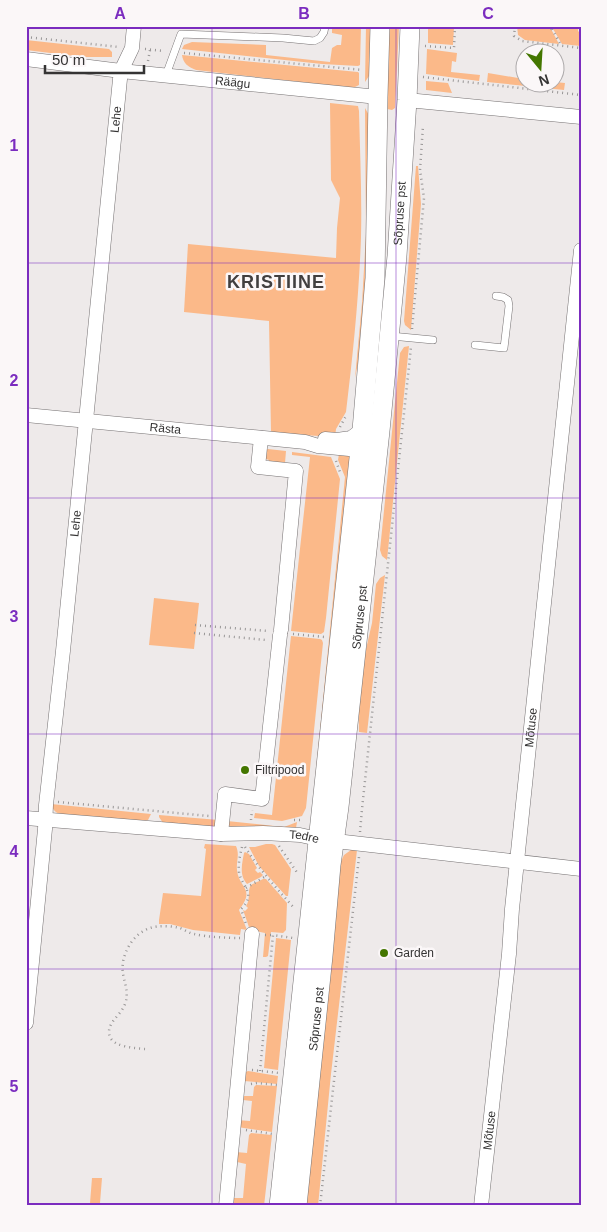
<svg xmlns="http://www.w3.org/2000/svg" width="607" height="1232" viewBox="0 0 607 1232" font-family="Helvetica,sans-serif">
  <rect width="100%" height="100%" fill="#eeeaea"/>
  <path fill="#fbb989" d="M 334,26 L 361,26 L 360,65 L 358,66 L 322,64 L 182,49 L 184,45 L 192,42 L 266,45 L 266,55 L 330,62 L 332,48 L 337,45 L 341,45 L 342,35 L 332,33 L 332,28 Z
    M 366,26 L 372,26 L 369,76 L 365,82 Z
    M 388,26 L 399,26 L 395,108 L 392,110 L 387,109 Z
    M 428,26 L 454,28 L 453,45 L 428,43 Z
    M 517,26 L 581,26 L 578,28 L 578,31 L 581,34 L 581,46 L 562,44 L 553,29 L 551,29 L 559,44 L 525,40 L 518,35 Z
    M 26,40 L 109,49 L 112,52 L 112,57 L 83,57 L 26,50 Z
    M 427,49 L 457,53 L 456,62 L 452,61 L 451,72 L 480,75 L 479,81 L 426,74 Z
    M 182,55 L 358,72 L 359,73 L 359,85 L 353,88 L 196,70 C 188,67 183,63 182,55 Z
    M 488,73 L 524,79 L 524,82 L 526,83 L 526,86 L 487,82 Z
    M 426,81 L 448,83 L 452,93 L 426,90 Z
    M 555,82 L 565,83 L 564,90 L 534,87 L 534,83 Z
    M 330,103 L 358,106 L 359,111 C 360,153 362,195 361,237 C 359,296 353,354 346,412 L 336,429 L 335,437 L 271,433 L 269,321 L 184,312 L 188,244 L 336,258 L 337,228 L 340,198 L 331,180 Z
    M 365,108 L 370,117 L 364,335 L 355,378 L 362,303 L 366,234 Z
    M 416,166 L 418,166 L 421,204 L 411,330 L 405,325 L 404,321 Z
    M 409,346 L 387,560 L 382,556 L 380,550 L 400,353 L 404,347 Z
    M 268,449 L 286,451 L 285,463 L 269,462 L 269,460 L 266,459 L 266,450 Z
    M 292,452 L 331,457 L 340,479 L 326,618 L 324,632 L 321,634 L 291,631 L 310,457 L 292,455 Z
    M 339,454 L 348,454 L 350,457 L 317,801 L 313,801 L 345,477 L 338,460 Z
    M 385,575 L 367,733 L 359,732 L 358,684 L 372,623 L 376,584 L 380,578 Z
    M 154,598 L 199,603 L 194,649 L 149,645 Z
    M 291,636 L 320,639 L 322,640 L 323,643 L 306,808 L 302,816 L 282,821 L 254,818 L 255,813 L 272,815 Z
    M 51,804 L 151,814 L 148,820 L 145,821 L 64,815 C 57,814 53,811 51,804 Z
    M 159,815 L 219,820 L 216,826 L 213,827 L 163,823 L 159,817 Z
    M 227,821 L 284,827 L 297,822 L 296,828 L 232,828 L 228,825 Z
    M 205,844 L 236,846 C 240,855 236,861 237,870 C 239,889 256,888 239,910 L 247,930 L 241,929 L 240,935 L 193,930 L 170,924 L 159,924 L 159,920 L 163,893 L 201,896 L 206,849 L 204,848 Z
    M 266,844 L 272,844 L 275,845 L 291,869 L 288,896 L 286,896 L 259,866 L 249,847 L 255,847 Z
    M 351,850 L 357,850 L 331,1074 L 318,1206 L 308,1206 L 305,1193 L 340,863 L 344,855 Z
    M 245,852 L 249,854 L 257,868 L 255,870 L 258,873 L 260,872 L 263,875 L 261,877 L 247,884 C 239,875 242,864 244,853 Z
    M 263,879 L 266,879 L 287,903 L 286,930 L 283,933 L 271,932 L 268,956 L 266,957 L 263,957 L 265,933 L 250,930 L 243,910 L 245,911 L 248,908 L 246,906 C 251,899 247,890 251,885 C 254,883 260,881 263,879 Z
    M 276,938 L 291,940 L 278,1070 L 264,1068 Z
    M 248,1071 L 278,1076 L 277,1084 L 244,1081 L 246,1072 Z
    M 256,1085 L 277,1086 L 272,1132 L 237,1127 L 237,1120 L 250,1121 L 252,1101 L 243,1100 L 243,1096 L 253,1096 L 254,1087 Z
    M 251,1133 L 272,1135 L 264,1206 L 233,1206 L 234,1198 L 243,1198 L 246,1164 L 237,1162 L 236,1152 L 247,1153 L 249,1135 Z
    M 92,1178 L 102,1178 L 100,1203 L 90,1203 Z"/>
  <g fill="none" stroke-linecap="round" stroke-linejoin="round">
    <g stroke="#757172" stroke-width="8">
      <path id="service" d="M 166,75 L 181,34 L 283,38 L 314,41 L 320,38 L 324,32 L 325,26
        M 391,336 L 433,340
        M 475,345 L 504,348 L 509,306 L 508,300 L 503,297 L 496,296"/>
    </g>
    <g stroke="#757172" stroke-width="15">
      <g id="minor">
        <path id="s1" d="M 26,59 L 121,71 L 378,97"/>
        <path d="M 407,100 L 581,117"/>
        <path id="s2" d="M 26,415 L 305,442 L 318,446 L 360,450"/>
        <path d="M 261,438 L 258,467 L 296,471 L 281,630"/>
        <path d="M 325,439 L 337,440 L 351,438 L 362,430"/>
        <path id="s3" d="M 26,818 L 221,834 L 263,833 L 300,835 L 318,839 L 581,869"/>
        <path d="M 221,834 L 225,794 L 262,799 L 280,635"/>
        <path id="s4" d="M 26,1023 L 45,829 L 46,805 L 63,651 L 120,79 L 121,71 L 132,48 L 134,26"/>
        <path d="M 226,1206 L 252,934"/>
        <path id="s5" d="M 481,1206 L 509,954 L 512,909 L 581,250"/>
      </g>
    </g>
    <g stroke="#757172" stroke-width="20">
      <g id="secondary">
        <path d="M 279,1206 L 362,430 L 375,278 L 378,97 L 380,26"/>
        <path id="s6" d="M 297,1206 L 323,956 L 331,865 L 339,807 L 380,431 L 397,256 L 407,100 L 410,26"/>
      </g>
    </g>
    <path stroke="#989696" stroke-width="2.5" stroke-dasharray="1 4" stroke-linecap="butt" d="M 515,26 L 514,36 L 522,41 L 581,48
      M 546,26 L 552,29 L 556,26
      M 552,29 L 561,45
      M 26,37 L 119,47
      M 425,46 L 454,48 L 455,26
      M 145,49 L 164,51
      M 184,53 L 363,70
      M 148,61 L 150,50
      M 423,77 L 581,95
      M 412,329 L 424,198 L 420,170 L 423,126
      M 340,427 L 347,414
      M 336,461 L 341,475
      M 195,625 L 268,631
      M 194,633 L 266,640
      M 293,634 L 325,637
      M 58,802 L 209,816
      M 251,820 L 252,810
      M 294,820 L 302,820
      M 360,832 L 362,809 L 411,347
      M 279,846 L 298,874
      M 242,847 C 240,855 238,864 239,872 C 242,888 257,893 241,909 L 246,924
      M 245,847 C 260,870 277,889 295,909
      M 246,888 L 266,876
      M 265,935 L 273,935
      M 145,1049 C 135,1048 114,1047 110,1037 C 105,1023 121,1016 125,1004 C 129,994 125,984 123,974 C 120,956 132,934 150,928 C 159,925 171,926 180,928 C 185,930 189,933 194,934 C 207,937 227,938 240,938
      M 252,1070 L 279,1073
      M 260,1071 L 273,935 L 293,938
      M 251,1084 L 257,1083 L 278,1085
      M 246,1130 L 273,1134
      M 320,1206 L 359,857"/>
    <use href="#service" stroke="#fff" stroke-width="7"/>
    <use href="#minor" stroke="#fff" stroke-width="14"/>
    <use href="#secondary" stroke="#fff" stroke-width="19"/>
  </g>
  <path fill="none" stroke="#7b2cbf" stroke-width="1" stroke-opacity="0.55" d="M 212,26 L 212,1206M 396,26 L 396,1206M 26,263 L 581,263M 26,498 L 581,498M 26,734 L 581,734M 26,969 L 581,969"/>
  <g fill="#447600" stroke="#fbf7f8" stroke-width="2">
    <circle cx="245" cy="770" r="5"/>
    <circle cx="384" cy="953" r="5"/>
  </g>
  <g text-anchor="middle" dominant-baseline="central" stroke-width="5" stroke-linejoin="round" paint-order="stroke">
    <g font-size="12" fill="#353434" stroke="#fbf7f8">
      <text stroke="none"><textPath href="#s1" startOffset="208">Räägu</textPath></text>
      <text stroke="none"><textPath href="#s4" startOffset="908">Lehe</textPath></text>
      <text stroke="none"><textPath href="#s6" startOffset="998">Sõpruse pst</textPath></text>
      <text stroke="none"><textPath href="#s2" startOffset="140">Rästa</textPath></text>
      <text stroke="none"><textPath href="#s4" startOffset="502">Lehe</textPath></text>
      <text stroke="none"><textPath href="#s6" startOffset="592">Sõpruse pst</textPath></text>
      <text stroke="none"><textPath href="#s5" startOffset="481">Mõtuse</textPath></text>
      <text stroke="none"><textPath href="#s3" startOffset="279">Tedre</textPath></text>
      <text stroke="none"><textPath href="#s6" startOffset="188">Sõpruse pst</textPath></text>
      <text stroke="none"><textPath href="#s5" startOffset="76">Mõtuse</textPath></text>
    </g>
    <g font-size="12" fill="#353434" stroke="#fbf7f8" text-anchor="start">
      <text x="255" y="770">Filtripood</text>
      <text x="394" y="953">Garden</text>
    </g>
    <g font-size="18" font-weight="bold" letter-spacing="1" fill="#423f3f" stroke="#fbf7f8">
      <text x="276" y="282">KRISTIINE</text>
    </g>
  </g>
  <rect width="607" height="1232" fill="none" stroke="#fbf7f8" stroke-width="55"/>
  <g transform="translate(540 68) rotate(162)"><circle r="24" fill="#fbf7f8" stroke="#aca9aa"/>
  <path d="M0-4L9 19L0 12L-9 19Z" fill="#447600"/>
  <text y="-8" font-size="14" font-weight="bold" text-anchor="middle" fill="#353434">N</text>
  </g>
  <path d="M45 65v8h99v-8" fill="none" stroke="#353434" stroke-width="2.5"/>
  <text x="52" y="65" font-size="15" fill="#353434" stroke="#fbf7f8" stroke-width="4" paint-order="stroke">50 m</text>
  <rect x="28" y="28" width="552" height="1176" fill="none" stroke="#7b2cbf" stroke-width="2"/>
  <g font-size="16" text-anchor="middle" font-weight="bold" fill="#7b2cbf">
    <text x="120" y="19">A</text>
    <text x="304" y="19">B</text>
    <text x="488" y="19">C</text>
    <text x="14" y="151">1</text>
    <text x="14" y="386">2</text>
    <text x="14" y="622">3</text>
    <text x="14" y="857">4</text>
    <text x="14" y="1092">5</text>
  </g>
</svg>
